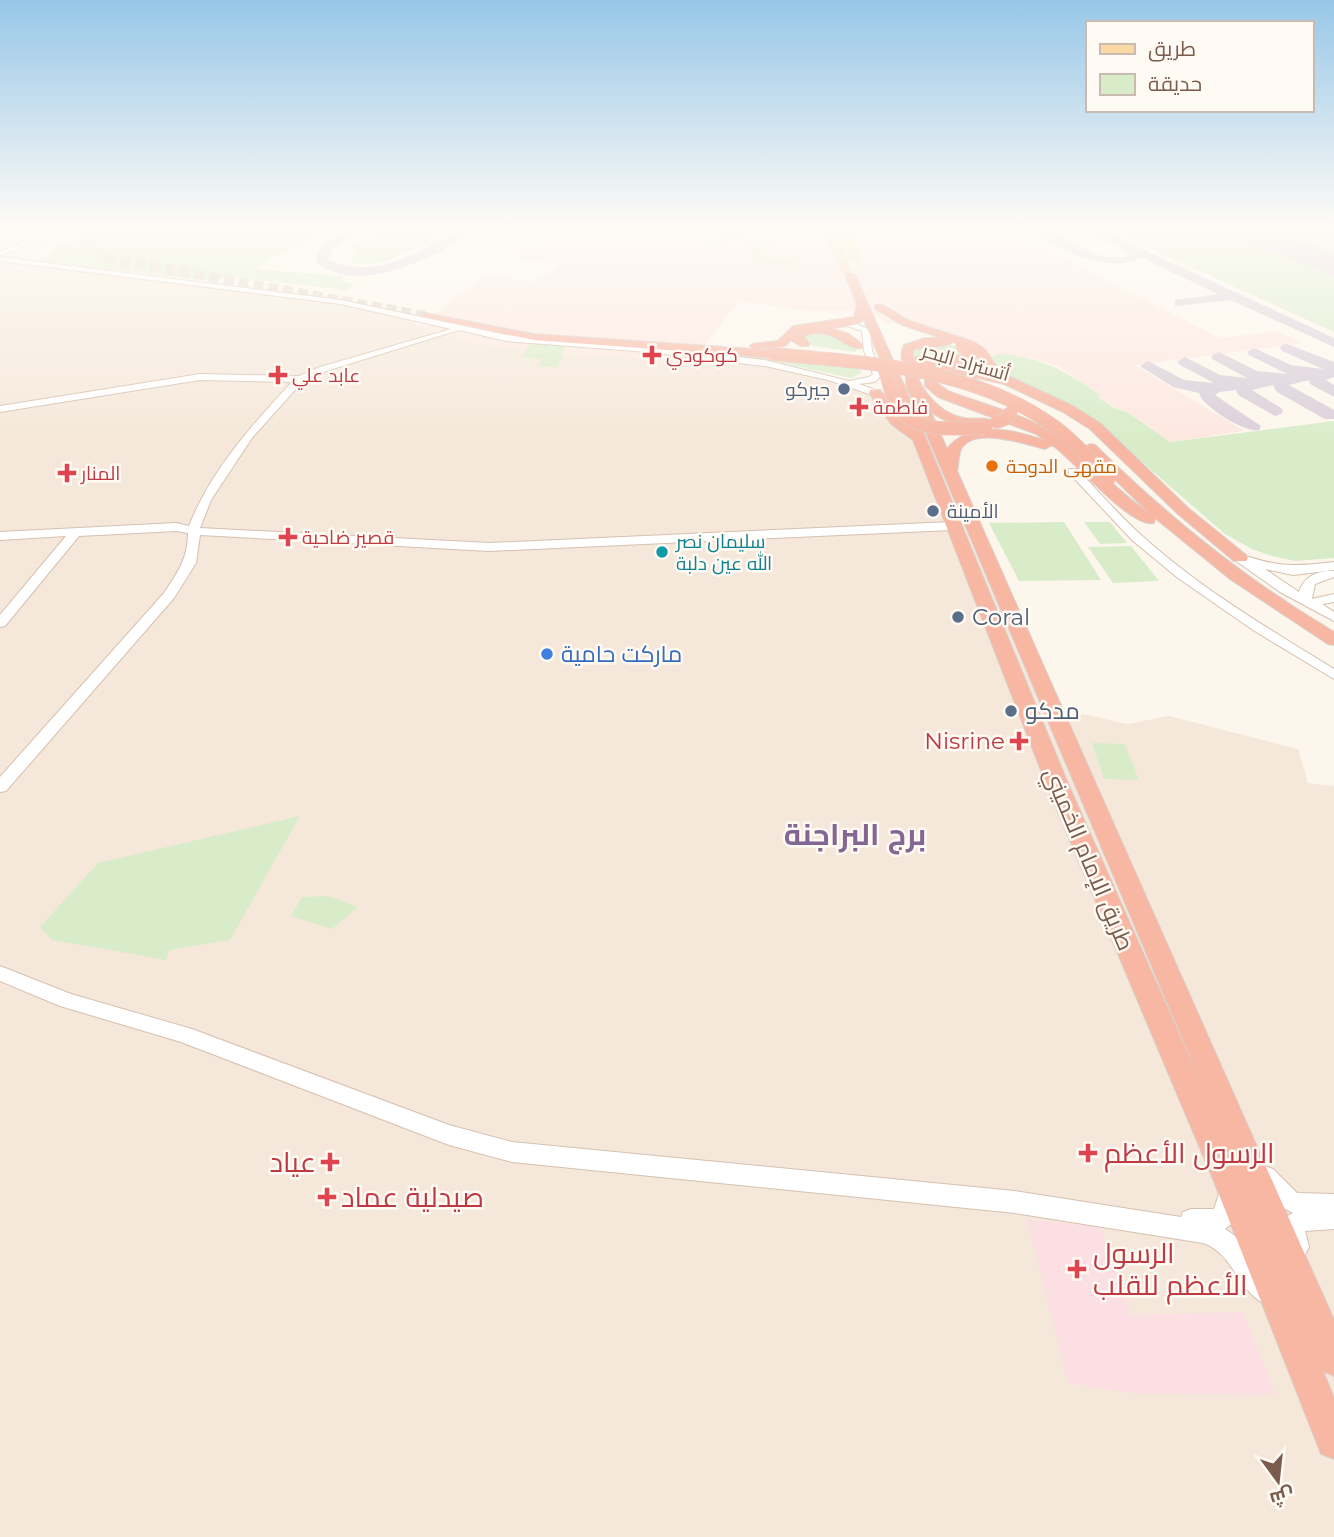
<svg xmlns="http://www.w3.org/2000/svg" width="1334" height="1537" font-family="Montserrat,Cairo,sans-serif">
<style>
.residential{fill:#f5e8da}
.commercial{fill:#fde8e0}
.medical{fill:#fbdfe3}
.green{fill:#d8ecc9}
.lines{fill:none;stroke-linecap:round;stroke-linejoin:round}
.taxiway{fill:#dbcfda;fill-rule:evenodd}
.runway{fill:#dbcfda;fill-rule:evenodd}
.highway-tunnel{stroke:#dcd0c4;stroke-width:10;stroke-dasharray:10 5;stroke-linecap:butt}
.secondary-casing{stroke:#d6c0b0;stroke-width:2}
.primary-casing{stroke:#dad1cd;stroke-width:2}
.highway-casing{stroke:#dad1cd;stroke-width:2}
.secondary{fill:#fff;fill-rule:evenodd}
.primary{fill:#fbd9a5;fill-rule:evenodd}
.highway{fill:#f7b7a3;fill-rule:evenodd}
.highway-bridge-casing{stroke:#dad1cd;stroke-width:14;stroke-linecap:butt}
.highway-bridge{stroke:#f7b7a3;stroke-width:13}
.health-dot{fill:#e0444e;stroke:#fffaf3;stroke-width:2.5}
.service-dot{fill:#5c6f8a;stroke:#fffaf3;stroke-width:2.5}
.food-dot{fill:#e8710a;stroke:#fffaf3;stroke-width:2.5}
.culture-dot{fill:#0f9aa8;stroke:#fffaf3;stroke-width:2.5}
.shop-dot{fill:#3f7fe0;stroke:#fffaf3;stroke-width:2.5}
.labels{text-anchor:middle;stroke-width:5;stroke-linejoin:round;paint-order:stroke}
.far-health-label{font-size:19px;fill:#be3a42;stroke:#fffaf3;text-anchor:start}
.far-street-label{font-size:19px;fill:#7a5c4d;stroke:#fffaf3}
.far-service-label{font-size:19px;fill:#4e5e75;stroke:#fffaf3;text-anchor:end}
.far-food-label{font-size:19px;fill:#c56008;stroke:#fffaf3;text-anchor:start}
.far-culture-label{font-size:19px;fill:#0d838f;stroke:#fffaf3;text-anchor:start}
.service-label{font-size:23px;fill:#4e5e75;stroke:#fffaf3;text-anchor:start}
.shop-label{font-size:23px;fill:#366cbe;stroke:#fffaf3;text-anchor:start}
.health-label{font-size:23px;fill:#be3a42;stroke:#fffaf3;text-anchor:end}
.street-label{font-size:23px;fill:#7a5c4d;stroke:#fffaf3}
.near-health-label{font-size:28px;fill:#be3a42;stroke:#fffaf3;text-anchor:start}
.district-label{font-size:30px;font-weight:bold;fill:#846695;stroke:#fffaf3}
</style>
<rect width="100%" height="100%" fill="#fdf6ec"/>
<path class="residential" d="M0 227H118L74 237 21 260 380 308 434 332 492 346 690 364 745 360 841 379 874 392 925 400 1052 712 1089 715 1127 724 1169 716 1298 749 1308 783 1334 786V1537H0Z"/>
<path class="commercial" d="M560 227H1001L1220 338 1278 331 1303 343 1135 365 1244 431 1170 442 1127 412 1115 408 1099 398V394L1060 367 1026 357 991 356 984 351 903 323 889 324 870 311H808L739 301 690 364 492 346 416 327 486 276 535 282 553 270 560 263 511 258Z"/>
<path class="medical" d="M1027 1220 1100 1226 1131 1315 1243 1312 1276 1395 1136 1394 1068 1383Z"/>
<path class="green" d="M96 227H196L187 232 221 236 238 227H335L252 269 343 276 342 282 355 285 346 290 227 276 214 281 37 261 52 251 57 245Z
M386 227H450C423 242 381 275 349 261L356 253 349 246Z
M725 227 774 229 773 231 738 230 736 231 754 233 735 236 772 239 774 242 757 241 758 251 763 252 765 261 804 263 792 265 755 262 752 260 758 255 753 253 749 240 740 239 709 243 710 239 724 236 717 233Z
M1103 227H1215L1334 276V332Z
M1260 227H1322L1334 232V256Z
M820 332 853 343 857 350 855 352 813 346 801 336Z
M530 343 551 345 543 358 553 345 566 346 561 355 564 356 557 367 538 366 542 359 522 357Z
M946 343 961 348 965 359 913 360V348Z
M694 349 856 366 862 373 851 378 767 360 684 351Z
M998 354C1041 357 1061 368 1099 394V398L1114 408 1127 412 1170 442 1334 421V558L1295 561 1272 556 1252 549 1225 534 1105 430 1002 376 989 358Z
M1064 522 1101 580 1019 581 989 523Z
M1084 522H1110L1127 543 1100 544Z
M1131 546 1159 581 1113 583 1088 547Z
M1092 743 1125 744 1139 780 1104 779Z
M300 816 230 940 169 950 166 960 52 940 40 927 98 863Z
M328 896 358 907 332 929 291 916 302 897Z"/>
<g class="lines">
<path class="taxiway" d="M351 227H364L334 247 327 259C365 278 403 261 437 242 451 234 461 227 477 227 451 250 393 277 358 276 342 276 330 271 317 264 312 244 337 236 351 227Z
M1027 227C1061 227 1096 270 1131 254L1080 227H1095L1334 338V347L1231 300 1175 306V300L1218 294 1142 258C1108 274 1054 250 1027 227Z
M1287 344 1334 362V377L1326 380 1334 385V397L1310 384 1309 380 1289 385 1334 410V419H1325L1277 392 1273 385 1252 390 1281 408 1283 411 1281 414 1275 416 1238 395 1236 390 1219 392 1215 395 1261 426 1259 430C1244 433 1202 406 1199 393L1173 387 1140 366 1148 361 1184 380 1214 383 1180 365 1177 362 1185 357 1220 375 1247 378 1214 360 1211 357 1214 354 1219 352 1257 371 1287 374 1249 355 1247 352 1254 348 1291 365 1323 369 1282 351 1280 348 1282 345Z"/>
<path class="runway" d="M236 227C227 240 211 244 196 240L192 234 197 227Z
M1222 227H1265L1334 255V276L1226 233Z"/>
<path class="highway-tunnel" d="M103 228 88 241 99 255 108 258 425 316"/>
<g class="secondary-casing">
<path id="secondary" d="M66 227H77L0 255V251Z
M0 257 341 300 506 335 647 346 765 360 849 381 869 377 873 374 864 351 862 331 847 326V322L850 321 870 330 872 351 883 374 875 382 859 384 878 391 880 393 875 396 828 380 765 366 647 352 506 341 459 330 326 371 303 381 252 438 211 500 200 528 489 543 952 522 958 526 952 530 489 551 200 535 196 563 174 598 6 791 0 792V777L164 593C178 572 188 558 188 533L176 531 79 536 5 626 0 627V615L66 536 0 540V532L176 523 189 526C211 470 252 425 292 382L200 380 0 412V406L200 374 299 376 320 367 451 329 341 304 0 261Z
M1069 469H1077C1098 491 1118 514 1140 534 1198 587 1267 628 1334 669V679L1253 630 1178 578 1132 540 1069 473Z
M1240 554C1278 567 1293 567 1334 562V570L1293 575 1265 569 1299 592C1304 576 1318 570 1334 571V577L1315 584 1312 599 1334 594V602L1322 604 1334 612V621L1280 592 1236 561V555Z
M0 966 71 994 192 1029 449 1125 512 1142 1015 1191 1181 1217 1183 1212 1191 1209H1214L1221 1188 1229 1184 1237 1188C1244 1204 1239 1219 1225 1229 1244 1240 1249 1257 1262 1273 1269 1281 1277 1284 1281 1294L1278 1303 1269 1306C1237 1293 1235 1254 1203 1243L1015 1213 512 1162 449 1145 181 1042 60 1006 0 981Z
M1265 1166 1273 1169 1297 1193 1334 1194V1229L1305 1231 1309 1247 1305 1255 1297 1258 1289 1255 1281 1231 1289 1215 1293 1213 1272 1202 1254 1176 1257 1169Z"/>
</g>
<g class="primary-casing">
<path id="primary" d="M823 227H831L853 277 845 275Z
M841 227H849L859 259 851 257Z"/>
</g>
<g class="highway-casing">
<path id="highway" d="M99 227H109L103 231Z
M846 273 855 275 904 385 1069 786 1205 1092 906 385C908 371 897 360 904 345L925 338H942L902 325 875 309V305H883L910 321 974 342 985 349 1000 372 1073 406 1100 423 1188 508 1246 555 1248 558 1246 561H1234L1178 514 1090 429 1063 412 1004 384 978 378 939 380 936 382 948 391C976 402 1026 415 1049 431 1086 454 1114 489 1150 514L1083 448 1090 444 1095 445C1168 517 1246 580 1334 632V645L1328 644 1230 579 1155 518 1154 523C1131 529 1073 459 1052 445L1045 449C1026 444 974 426 961 449 958 456 959 464 957 471L1334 1320V1376L1323 1371 1334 1398V1459L1321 1454 1316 1441 1213 1179 1047 786 913 440 891 424 869 393 870 390H880L906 422 864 320 854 325 832 328 849 334 864 346 862 348C844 351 834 324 803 336L810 344 808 346H800L791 340 785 346 758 349 777 351 779 354 773 358 534 340 419 316 425 313 534 334 754 349 750 346 752 344 778 341 793 326 854 317 857 304 845 275ZM953 342C971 348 978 356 987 373 971 368 936 367 925 380V386L938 397 1036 434 1046 441C1016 430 970 419 947 449L931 412C946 423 979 436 996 423 988 416 975 420 964 418 935 413 910 378 913 350 926 346 943 349 953 342Z"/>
</g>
<use href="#secondary" class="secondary"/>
<use href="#primary" class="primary"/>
<use href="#highway" class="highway"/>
<g class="highway-bridge-casing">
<path id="highway-bridge" d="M773 354C867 363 970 367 1051 424 1073 439 1090 460 1109 479
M919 362 945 364 969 360 971 352 962 346
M884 368C889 381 891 399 900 410 919 434 959 428 986 428
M997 422 1007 418 1011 412"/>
</g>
<use href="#highway-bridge" class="highway-bridge"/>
</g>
<linearGradient id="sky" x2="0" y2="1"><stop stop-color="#97c7e8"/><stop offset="0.51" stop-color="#fefbf6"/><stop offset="1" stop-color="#fefbf6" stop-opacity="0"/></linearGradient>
<rect width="1334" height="443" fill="url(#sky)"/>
<g class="health-dot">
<path d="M648.5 344.5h7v7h7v7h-7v7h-7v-7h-7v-7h7z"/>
<path d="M274.5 364.5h7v7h7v7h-7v7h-7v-7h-7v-7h7z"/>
<path d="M855.5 396.5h7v7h7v7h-7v7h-7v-7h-7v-7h7z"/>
<path d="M63.5 462.5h7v7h7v7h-7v7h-7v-7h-7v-7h7z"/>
<path d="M284.5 526.5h7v7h7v7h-7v7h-7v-7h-7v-7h7z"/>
<path d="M1015.5 730.5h7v7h7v7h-7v7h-7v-7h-7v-7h7z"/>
<path d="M1084.5 1142.5h7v7h7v7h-7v7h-7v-7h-7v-7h7z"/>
<path d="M326.5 1151.5h7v7h7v7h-7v7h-7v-7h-7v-7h7z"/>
<path d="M323.5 1186.5h7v7h7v7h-7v7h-7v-7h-7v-7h7z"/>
<path d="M1073.5 1258.5h7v7h7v7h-7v7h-7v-7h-7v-7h7z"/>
</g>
<g class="service-dot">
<circle cx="844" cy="389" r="7"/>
<circle cx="933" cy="511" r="7"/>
<circle cx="958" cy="617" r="7"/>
<circle cx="1011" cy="711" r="7"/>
</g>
<circle class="food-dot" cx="992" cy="466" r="7"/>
<circle class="culture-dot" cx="662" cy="552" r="7"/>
<circle class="shop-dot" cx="547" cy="654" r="7"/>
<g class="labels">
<g class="far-health-label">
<text x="666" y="362">كوكودي</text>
<text x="292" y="382">عابد علي</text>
<text x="873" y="414">فاطمة</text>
<text x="81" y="480">المنار</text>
<text x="302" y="544">قصير ضاحية</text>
</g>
<g class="far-street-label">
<text transform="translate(966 362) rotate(16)" y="7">أتستراد البحر</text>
</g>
<g class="far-service-label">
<text x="830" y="396">جيركو</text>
<text x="947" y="518" text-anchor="start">الأمينة</text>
</g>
<g class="far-food-label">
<text x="1006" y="473">مقهى الدوحة</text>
</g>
<g class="far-culture-label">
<text x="676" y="548">سليمان نصر<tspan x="676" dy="22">الله عين دلبة</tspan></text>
</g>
<g class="service-label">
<text x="972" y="625">Coral</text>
<text x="1025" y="719">مدكو</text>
</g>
<g class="shop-label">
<text x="561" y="662">ماركت حامية</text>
</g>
<g class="health-label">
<text x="1005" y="749">Nisrine</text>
</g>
<g class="street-label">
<text transform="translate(1089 859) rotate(67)" y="8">طريق الإمام الخميني</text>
</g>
<g class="near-health-label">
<text x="1104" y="1163">الرسول الأعظم</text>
<text x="316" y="1172" text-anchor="end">عياد</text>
<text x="341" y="1207">صيدلية عماد</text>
<text x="1093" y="1263">الرسول<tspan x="1093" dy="32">الأعظم للقلب</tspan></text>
</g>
<g class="district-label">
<text x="855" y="845">برج البراجنة</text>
</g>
</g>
<rect x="1086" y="21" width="228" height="91" fill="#fffaf3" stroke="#cabbb1" stroke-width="2"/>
<rect x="1100" y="44" width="35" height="10" fill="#fbd9a5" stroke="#cabbb1" stroke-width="2"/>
<text x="1148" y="56" font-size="21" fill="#7a5c4d">طريق</text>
<rect x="1100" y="74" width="35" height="21" fill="#d8ecc9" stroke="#cabbb1" stroke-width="2"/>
<text x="1148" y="91" font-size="21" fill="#7a5c4d">حديقة</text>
<g transform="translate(1278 1481) rotate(165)" stroke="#fffaf3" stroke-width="5" paint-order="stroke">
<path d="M0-5L12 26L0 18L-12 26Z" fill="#7a5c4d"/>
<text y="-10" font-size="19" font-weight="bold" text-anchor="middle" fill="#7a5c4d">ش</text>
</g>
</svg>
